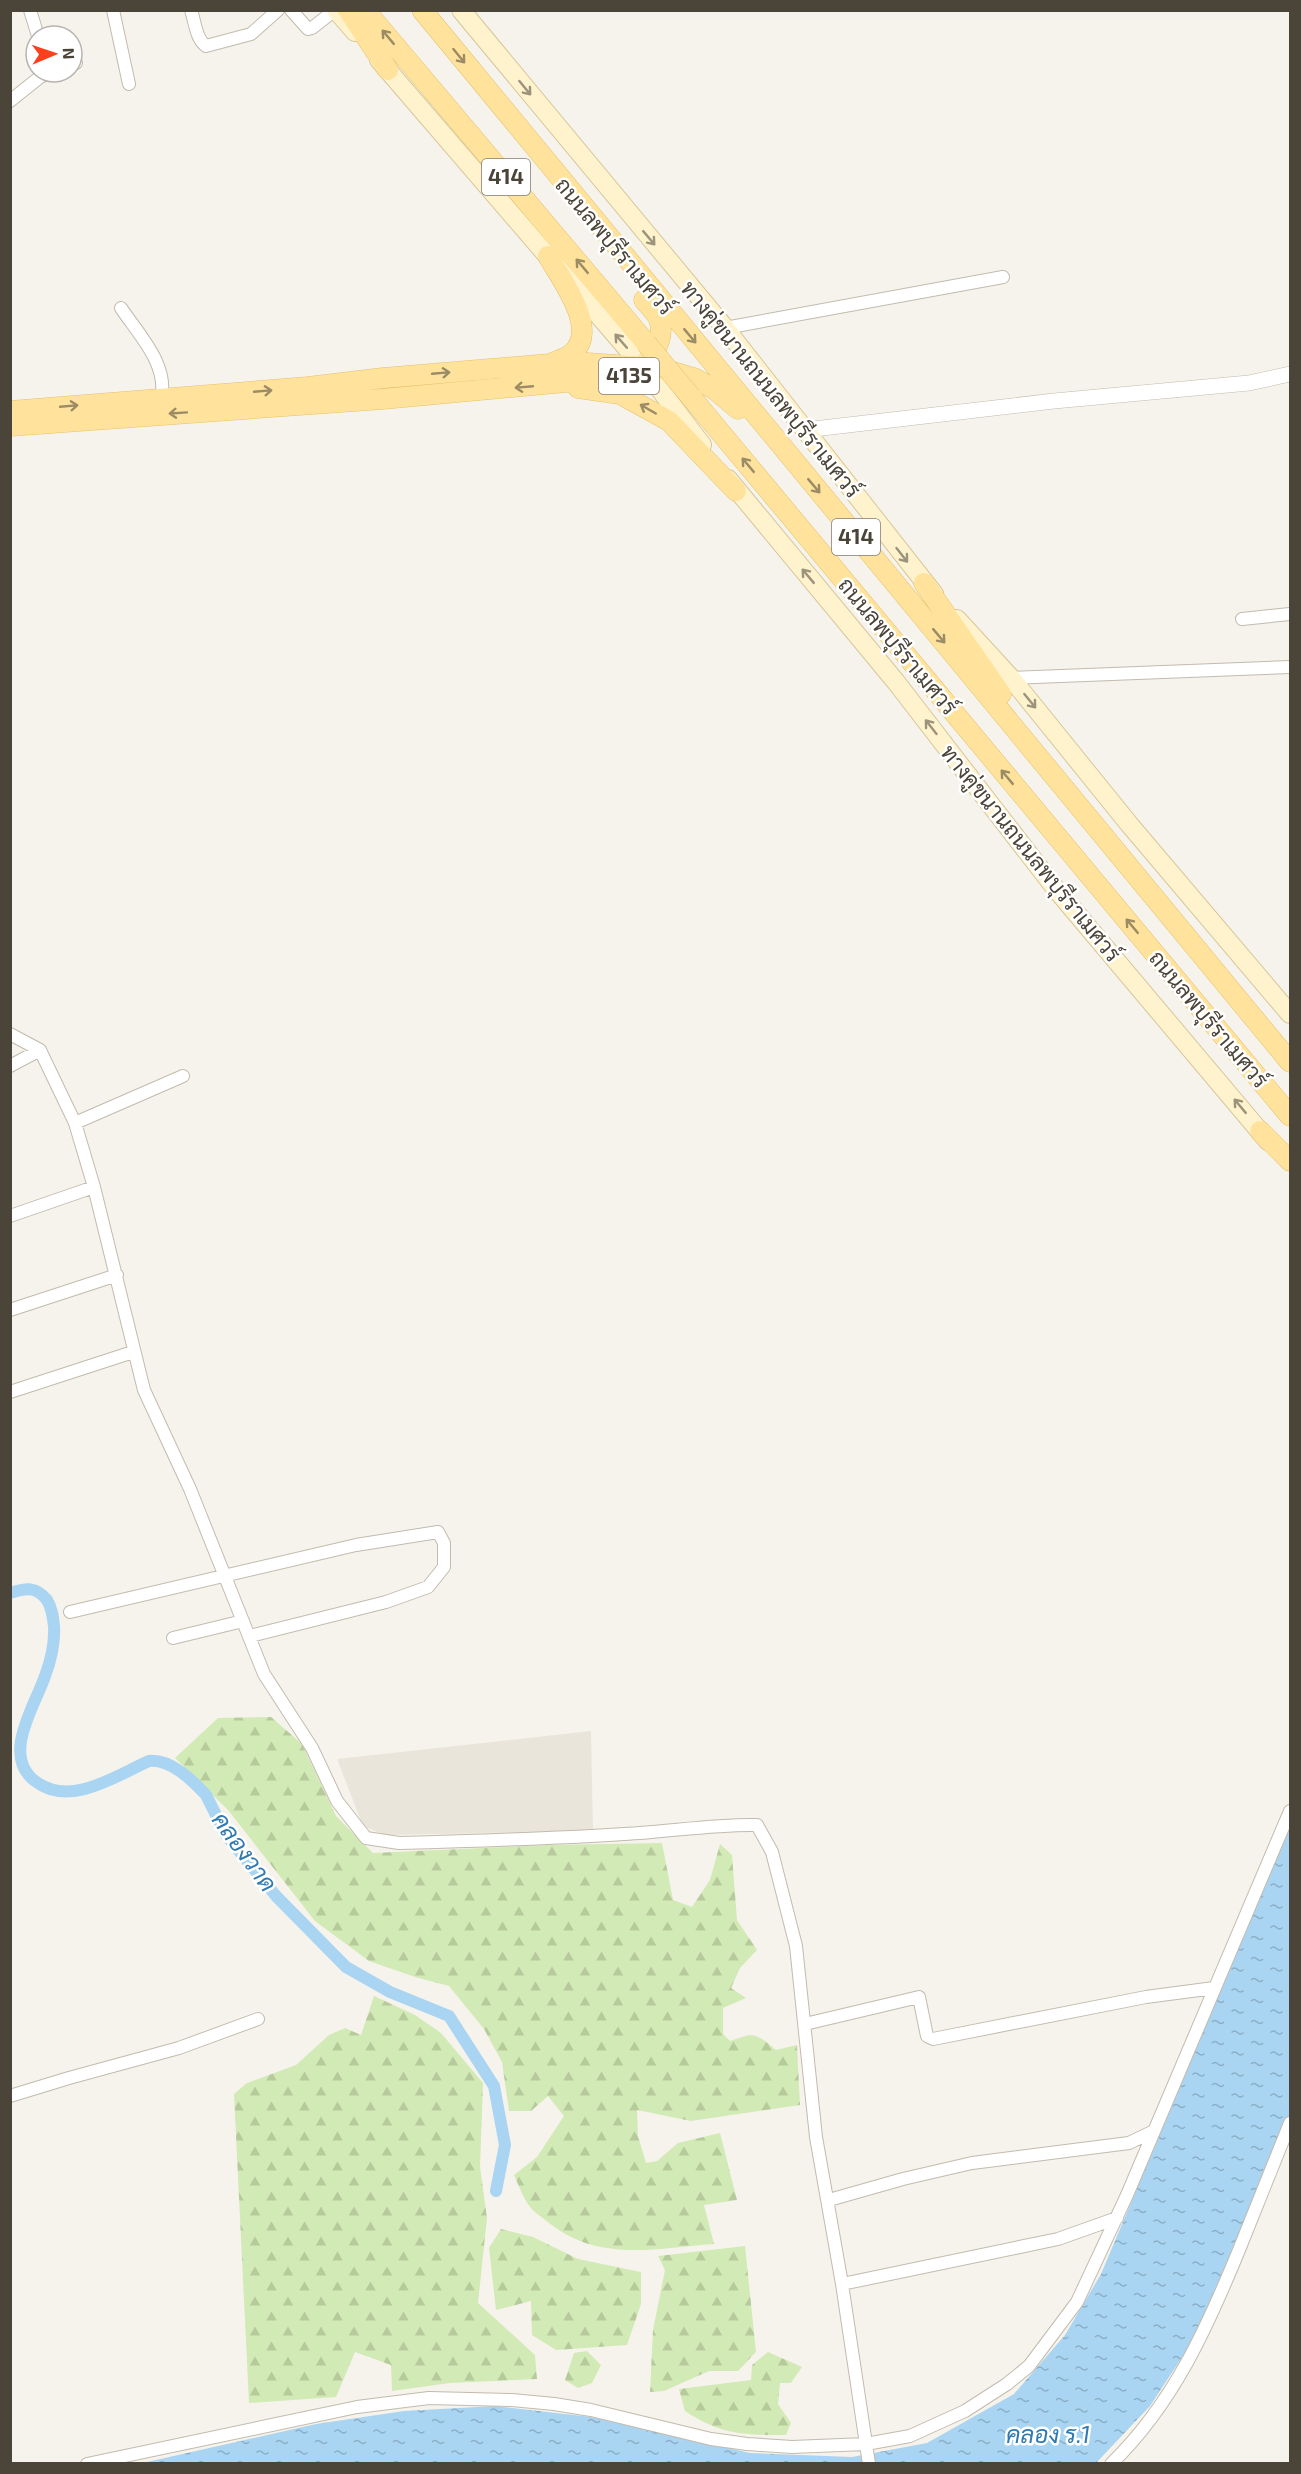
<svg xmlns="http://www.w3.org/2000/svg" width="1301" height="2474" font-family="'Exo 2',Sarabun,sans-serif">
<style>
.residential{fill:#eae5da}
.forest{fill:url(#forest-firs)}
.water{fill:url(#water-ripples)}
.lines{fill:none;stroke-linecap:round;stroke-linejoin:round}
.canal{stroke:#a9d4f2;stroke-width:12}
.minor-casing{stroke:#c2bbae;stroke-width:14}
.tertiary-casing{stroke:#c2bbae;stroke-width:16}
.secondary-casing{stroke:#d6c79b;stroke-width:20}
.primary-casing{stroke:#e6c16a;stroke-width:21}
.minor{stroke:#fff;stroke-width:12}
.tertiary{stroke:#fff;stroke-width:15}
.secondary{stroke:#fff3cd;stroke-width:18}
.primary{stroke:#ffe39c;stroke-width:20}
.primary-bridge-casing{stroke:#e6c16a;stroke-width:21;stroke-linecap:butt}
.primary-bridge{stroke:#ffe39c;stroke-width:20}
.oneway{stroke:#9c8c66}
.oneway2{stroke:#9c937c}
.labels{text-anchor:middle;stroke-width:5;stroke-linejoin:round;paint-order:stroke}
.shield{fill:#fff;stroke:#817c74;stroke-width:1.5}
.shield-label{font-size:21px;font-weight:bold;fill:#4b4439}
.street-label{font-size:22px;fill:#4b4439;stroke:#fff}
.water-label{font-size:24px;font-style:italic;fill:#2e7ab2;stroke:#fff}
</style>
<defs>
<pattern id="forest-firs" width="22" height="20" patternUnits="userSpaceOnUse" patternTransform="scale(1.5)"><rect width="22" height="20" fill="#d2eab5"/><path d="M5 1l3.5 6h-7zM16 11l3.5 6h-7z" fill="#b6ca9c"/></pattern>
<pattern id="water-ripples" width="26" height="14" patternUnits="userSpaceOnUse" patternTransform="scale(1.5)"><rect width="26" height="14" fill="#a9d4f2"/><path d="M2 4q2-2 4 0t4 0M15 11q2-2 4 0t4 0" fill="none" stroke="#8caec5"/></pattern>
</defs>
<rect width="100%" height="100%" fill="#f6f3ec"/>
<path class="residential" d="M591 1731 593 1831 385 1835 363 1826 337 1759Z"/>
<path class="forest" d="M271 1717 302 1744 336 1816 373 1853 548 1845 662 1843 673 1900 692 1907 710 1880 720 1844 732 1855 737 1920 757 1950 740 1968 731 1988 746 1998 723 2008V2034L730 2041C755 2032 756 2033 776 2050L797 2045 800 2105 691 2121 637 2110 638 2136 646 2163 657 2161 678 2143 720 2133 737 2200 704 2205 714 2244C655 2248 600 2263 549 2223 544 2218 536 2214 531 2208 524 2200 519 2186 514 2175L537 2157 564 2116 548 2096 531 2111H509L502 2062 484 2029 449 1986 415 1977 369 1961 315 1921 228 1810 175 1758 218 1718Z
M374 1996 415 2015 441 2033 483 2083 480 2167 487 2218 478 2303 535 2355 537 2379 450 2383 392 2391 391 2365 355 2352 336 2397 249 2403 234 2094 247 2083 296 2065 329 2035 345 2028 361 2035Z
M501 2229 533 2237 578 2259 641 2272V2304L627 2345 556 2350 532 2335 531 2301 496 2310 489 2248Z
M745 2246 756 2352 738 2371H709L664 2391 650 2392 653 2330 665 2270 658 2256Z
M587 2351 601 2365 592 2383 578 2388 565 2380 574 2353Z
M768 2352 802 2367 791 2383H780L778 2404 791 2423 786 2435C744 2435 721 2435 685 2411L679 2389 751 2380 752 2365Z"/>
<path class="water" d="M1290 1826V2114L1194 2339 1150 2406 1096 2463 138 2464 316 2424 404 2411 495 2406 591 2417 750 2453 852 2457 927 2443 1014 2394 1065 2335 1101 2274Z"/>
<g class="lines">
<path class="canal" d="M10 1593C26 1588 36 1586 47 1600 52 1608 53 1617 54 1626 55 1643 51 1660 45 1676 35 1706 1 1755 35 1781 70 1808 115 1776 149 1761 171 1759 192 1780 206 1795L226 1835 276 1896 346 1967 390 1992 449 2016 494 2086 505 2145 496 2191"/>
<g class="minor-casing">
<path id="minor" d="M30 10 38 36
M113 10 129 84
M191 10C195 22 196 39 206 46L251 34 278 10
M291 10 308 29 312 28 335 10
M72 64 76 63
M10 101 40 77 53 72
M121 308C139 335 169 365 161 399
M725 328 1003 277
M1242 619 1290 614
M1011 678 1290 667
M10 1034 40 1050 75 1123 94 1187 144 1390 190 1489 264 1674 312 1748 337 1801 366 1838 399 1843C474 1841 549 1839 624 1834 669 1832 712 1824 757 1825L772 1852 796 1946 816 2137 842 2284 869 2464
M10 1066 40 1050
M75 1123 183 1076
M10 1216 94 1187
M10 1310 117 1275
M10 1392 133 1352
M70 1612 356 1545 438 1532 444 1543V1567L428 1587 386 1602 250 1636
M173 1638 243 1621
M805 2024 919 1997 927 2036 933 2039 1146 1997 1214 1988
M10 2096 69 2078 179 2048 258 2019
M829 2200 903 2179 972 2163 1129 2143 1154 2131
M842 2284 1058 2239 1117 2218
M87 2464 357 2407 429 2398 512 2400 554 2404 591 2410 711 2439 747 2444 792 2447 866 2444 910 2436 965 2411 1007 2384 1029 2366 1077 2302 1127 2195 1290 1811
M1111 2464C1173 2404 1207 2328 1239 2250 1256 2207 1273 2165 1290 2123"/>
</g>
<g class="tertiary-casing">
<path id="tertiary" d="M805 430 1054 401 1249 383 1290 374"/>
</g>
<g class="secondary-casing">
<path id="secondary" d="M336 10 355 32
M461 10 725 328 934 594
M379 60 643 367 702 445
M728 479 896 682 1055 888 1268 1141
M957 619 1011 678 1129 824 1290 1014"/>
</g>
<g class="primary-casing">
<path id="primary" d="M348 10 388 70
M365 10 646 343
M422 10 1290 1062
M548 256C561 279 601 331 571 354 567 358 559 360 554 362
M578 388 620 394 669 421 736 491
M691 397 1290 1116
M10 411 308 387 383 378 573 362 660 368 694 378 714 389 738 409
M10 426 383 399 630 376C647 364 667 343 659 319 656 313 649 306 644 300
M924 583 1001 694
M1260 1131 1290 1161"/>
</g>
<use href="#minor" class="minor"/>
<use href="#tertiary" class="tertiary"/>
<use href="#secondary" class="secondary"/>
<use href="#primary" class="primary"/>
<g class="primary-bridge-casing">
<path id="primary-bridge" d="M646 343 691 397"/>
</g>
<use href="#primary-bridge" class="primary-bridge"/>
</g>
<defs><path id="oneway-shaft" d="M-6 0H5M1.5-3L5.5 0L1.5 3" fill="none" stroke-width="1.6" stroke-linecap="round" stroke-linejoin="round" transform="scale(1.5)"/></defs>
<g class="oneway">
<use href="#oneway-shaft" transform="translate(388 37) rotate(-130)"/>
<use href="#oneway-shaft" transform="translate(459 56) rotate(51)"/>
<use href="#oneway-shaft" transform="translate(582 266) rotate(-130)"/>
<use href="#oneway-shaft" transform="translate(690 336) rotate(50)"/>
<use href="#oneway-shaft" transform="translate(441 373) rotate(-5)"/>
<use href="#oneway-shaft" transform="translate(524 387) rotate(175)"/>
<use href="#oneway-shaft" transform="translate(263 391) rotate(-5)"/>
<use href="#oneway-shaft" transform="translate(69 406) rotate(-5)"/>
<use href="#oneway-shaft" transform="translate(648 409) rotate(-150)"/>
<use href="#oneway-shaft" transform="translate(178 413) rotate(176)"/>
<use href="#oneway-shaft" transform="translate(748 465) rotate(-130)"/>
<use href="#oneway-shaft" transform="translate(814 486) rotate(50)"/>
<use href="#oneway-shaft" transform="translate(939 636) rotate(50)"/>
<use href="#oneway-shaft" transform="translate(1007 777) rotate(-130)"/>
<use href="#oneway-shaft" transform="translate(1132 926) rotate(-130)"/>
</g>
<g class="oneway2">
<use href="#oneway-shaft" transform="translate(525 88) rotate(51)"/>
<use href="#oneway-shaft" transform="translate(649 238) rotate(50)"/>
<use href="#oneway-shaft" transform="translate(621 341) rotate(-131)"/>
<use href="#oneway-shaft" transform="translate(902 555) rotate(52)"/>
<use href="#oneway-shaft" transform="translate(808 576) rotate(-130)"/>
<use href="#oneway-shaft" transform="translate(1030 701) rotate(51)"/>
<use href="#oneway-shaft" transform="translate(931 727) rotate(-128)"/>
<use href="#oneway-shaft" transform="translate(1240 1106) rotate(-130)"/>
</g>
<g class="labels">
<g class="shield">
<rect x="482" y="159" width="48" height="36" rx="4.5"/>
<rect x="599" y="358" width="60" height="36" rx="4.5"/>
<rect x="832" y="519" width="48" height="36" rx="4.5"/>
</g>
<g class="shield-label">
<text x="506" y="184">414</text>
<text x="629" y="383">4135</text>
<text x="856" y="544">414</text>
</g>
<g class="street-label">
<text transform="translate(615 246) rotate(50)" y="8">ถนนลพบุรีราเมศวร์</text>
<text transform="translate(771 389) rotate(51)" y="8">ทางคู่ขนานถนนลพบุรีราเมศวร์</text>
<text transform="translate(898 646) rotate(50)" y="8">ถนนลพบุรีราเมศวร์</text>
<text transform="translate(1031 853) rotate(51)" y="8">ทางคู่ขนานถนนลพบุรีราเมศวร์</text>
<text transform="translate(1209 1019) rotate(50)" y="8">ถนนลพบุรีราเมศวร์</text>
</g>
<g class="water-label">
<text transform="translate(244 1852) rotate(54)" y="8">คลองวาด</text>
<text x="1048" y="2443">คลอง ร.1</text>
</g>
</g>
<rect width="1301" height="2474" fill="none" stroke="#4b4439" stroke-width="24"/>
<g transform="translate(54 54) rotate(88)"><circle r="28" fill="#ffffff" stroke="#b7b4b0" stroke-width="1.5"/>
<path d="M0-4.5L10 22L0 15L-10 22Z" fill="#fc3f1d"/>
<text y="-9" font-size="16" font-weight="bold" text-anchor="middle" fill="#4b4439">N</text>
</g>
</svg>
